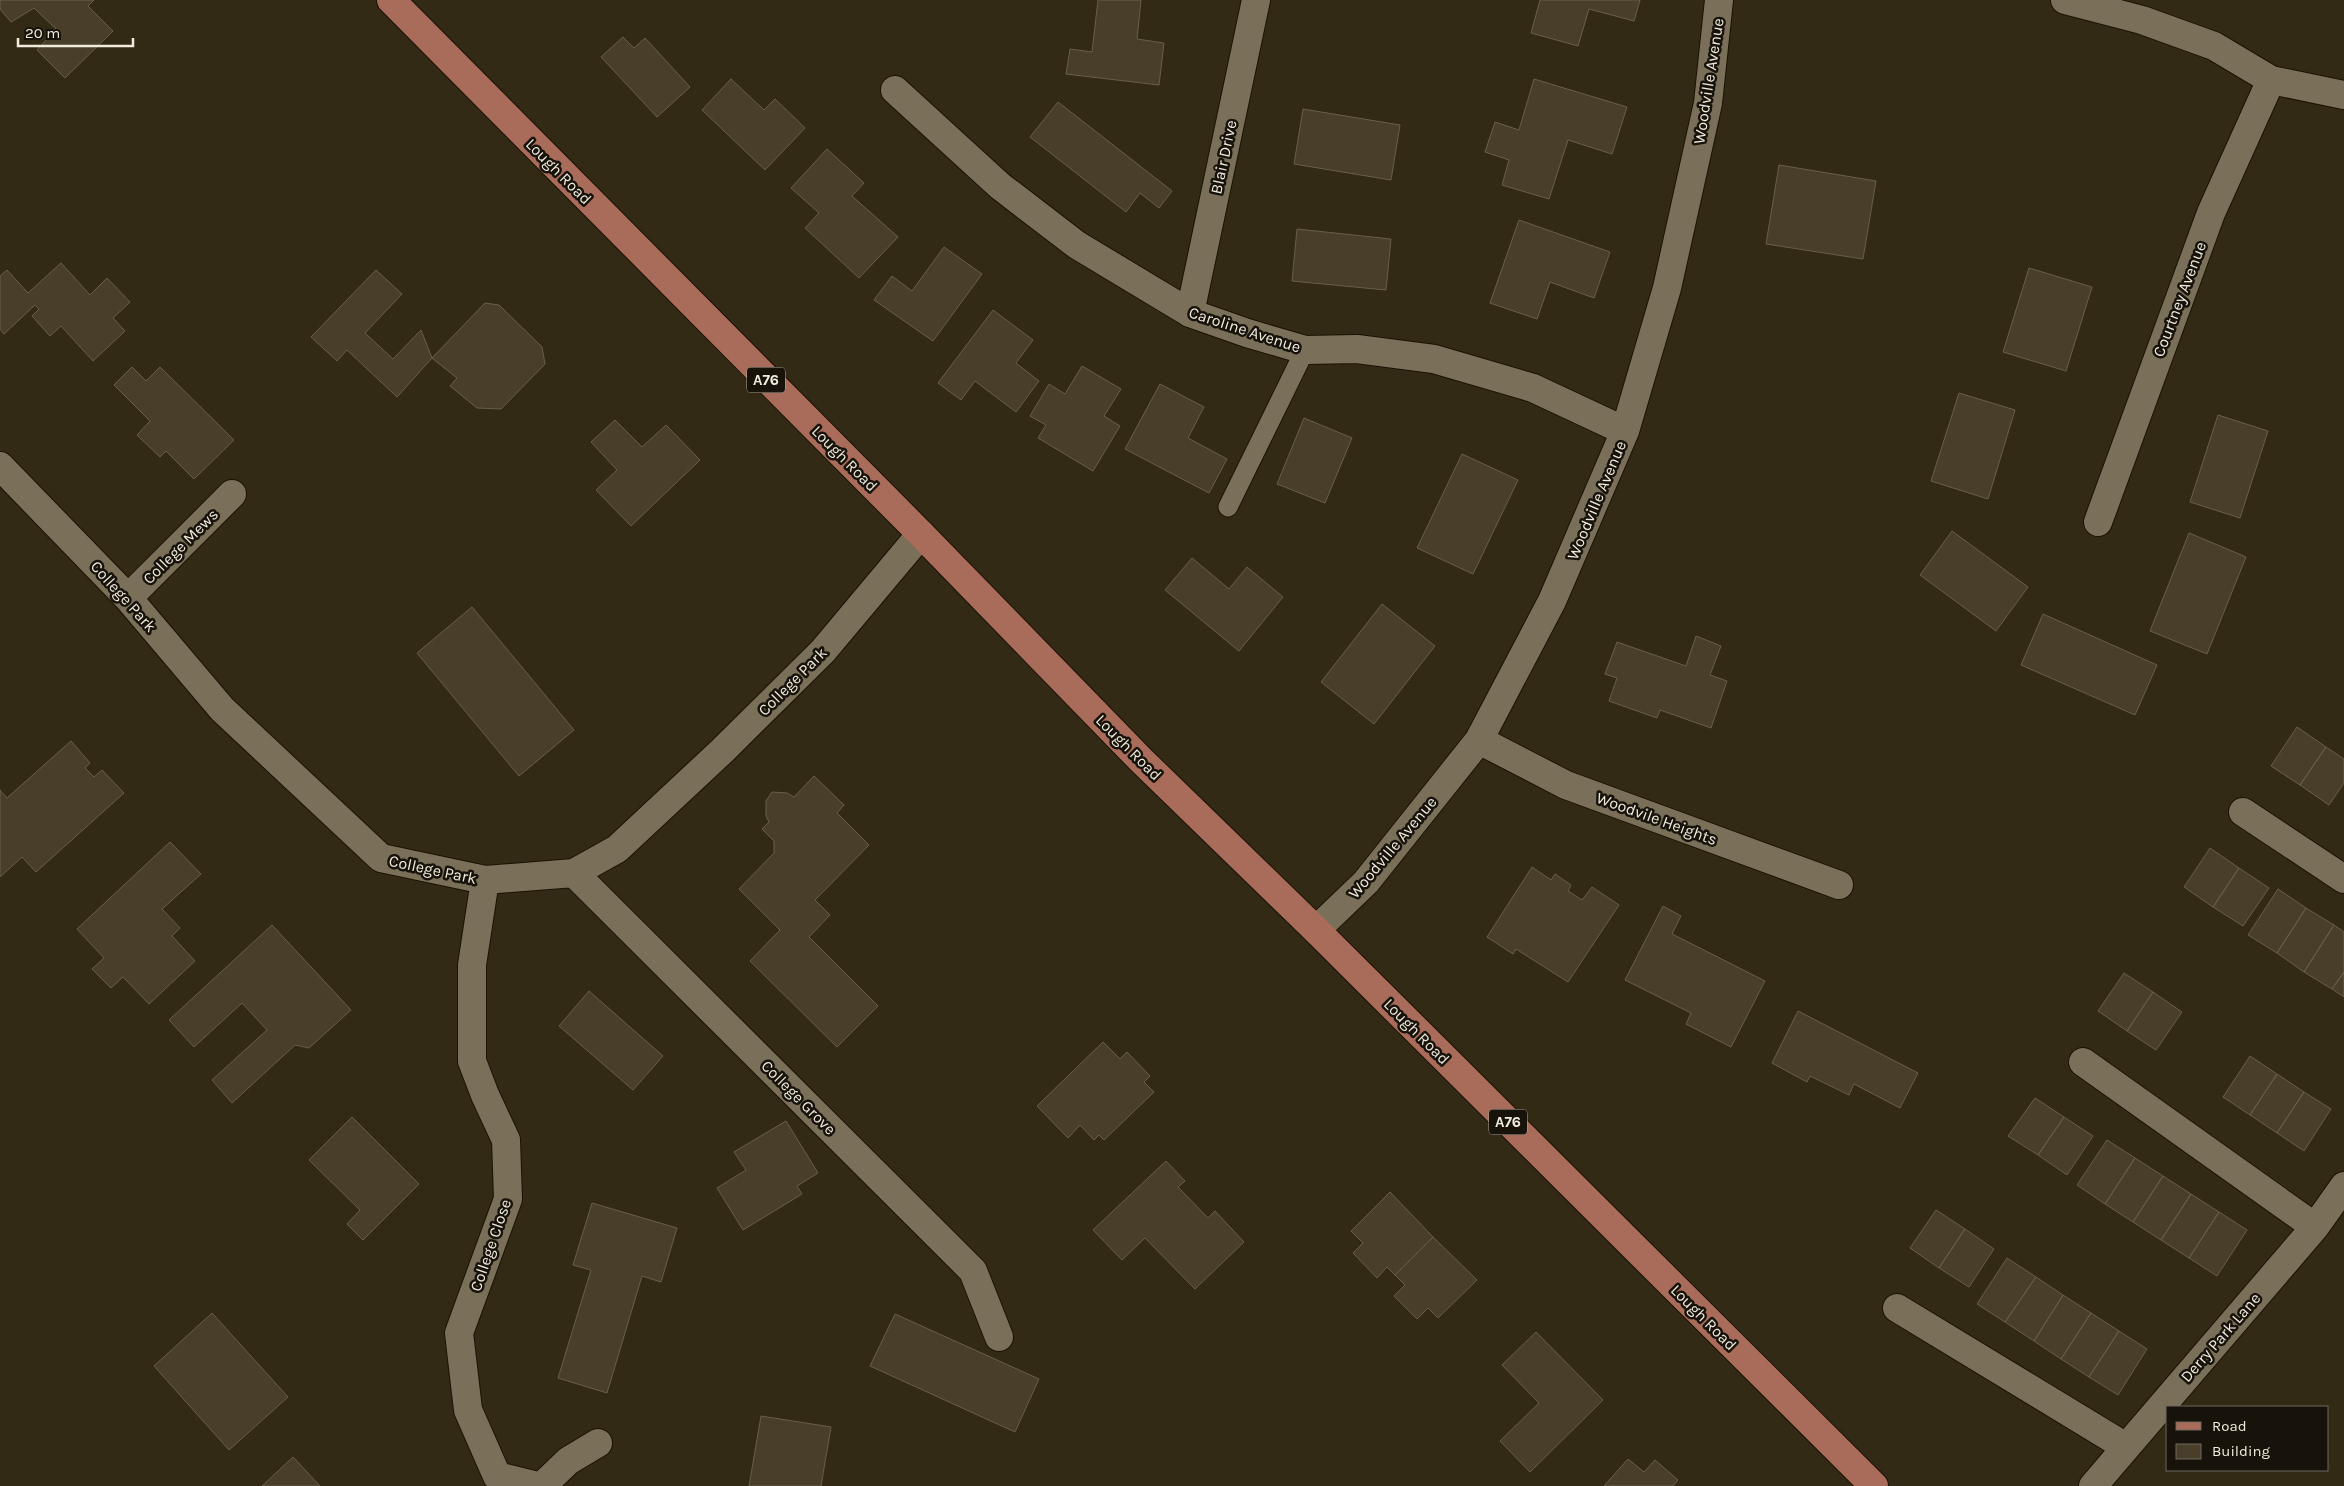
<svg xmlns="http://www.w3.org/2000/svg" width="2344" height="1486" font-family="Karla,sans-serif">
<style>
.building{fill:#483e2a;stroke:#695f49}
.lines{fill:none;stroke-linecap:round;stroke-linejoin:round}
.lane-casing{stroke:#1b1202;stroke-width:21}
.street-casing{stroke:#1b1202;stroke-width:30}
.primary-casing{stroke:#1b1202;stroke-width:30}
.lane{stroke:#7a705a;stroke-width:19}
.street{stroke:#7a705a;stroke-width:28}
.primary{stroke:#aa6c5a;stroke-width:28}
.labels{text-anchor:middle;stroke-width:5;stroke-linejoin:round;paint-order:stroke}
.shield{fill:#17130b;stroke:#b0aa9f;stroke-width:1}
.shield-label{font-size:15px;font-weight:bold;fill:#f1ebde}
.street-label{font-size:16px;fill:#f1ebde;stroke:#17130b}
</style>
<rect width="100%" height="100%" fill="#332a16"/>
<path class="building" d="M0 0H94L88 6 113 31 65 78 37 50 56 29 34 8 11 22 0 9Z
M1098 0H1141L1137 39 1164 43 1159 85 1066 74 1070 49 1092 52Z
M1540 0H1640L1634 21 1589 9 1578 46 1531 33Z
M623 37 634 48 645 38 690 87 657 117 601 57Z
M731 79 764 110 775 99 805 128 765 170 702 110Z
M1534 79 1627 107 1612 154 1568 140 1549 199 1502 185 1509 160 1485 152 1495 122 1519 130Z
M1058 102 1172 191 1159 208 1140 193 1126 212 1030 137Z
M1303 109 1400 125 1391 180 1294 164Z
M827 149 864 183 852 196 898 237 859 278 805 228 819 213 791 188Z
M1779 165 1876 181 1863 259 1766 244Z
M1519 220 1610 252 1594 298 1550 282 1537 319 1490 303Z
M1297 229 1391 239 1386 290 1292 281Z
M944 247 982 274 933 341 874 300 892 276 912 291Z
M61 263 90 295 107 278 130 302 113 318 125 331 93 361 61 326 50 336 32 316 39 309 35 305 4 334 0 329V276L7 270 28 293Z
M2029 268 2092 287 2066 371 2003 352Z
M376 270 402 294 365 333 393 359 421 330 432 358 397 397 347 350 337 361 311 337Z
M485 303 499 305 542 347 545 364 501 409 477 408 450 386 457 378 432 358Z
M993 310 1033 340 1016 363 1039 381 1016 412 975 381 961 400 938 383Z
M1082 366 1121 389 1104 416 1120 426 1093 471 1038 438 1046 425 1030 416 1049 384 1065 394Z
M132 367 146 381 160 367 234 440 194 479 166 451 160 457 137 435 150 421 114 385Z
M1160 384 1204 407 1188 438 1227 459 1209 493 1125 449Z
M1959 393 2015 410 1988 499 1931 481Z
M2218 415 2268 431 2240 518 2190 502Z
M1304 418 1352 438 1325 503 1277 484Z
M615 420 642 447 666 425 700 460 631 526 596 490 617 470 591 442Z
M1462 454 1518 480 1473 574 1417 548Z
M1952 531 2028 587 1996 631 1920 575Z
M2189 533 2246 557 2207 654 2150 631Z
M1192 558 1229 589 1247 567 1283 597 1239 651 1165 590Z
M1382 604 1435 646 1374 724 1321 682Z
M472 607 574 730 519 776 417 653Z
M2043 614 2157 665 2135 715 2021 665Z
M1696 636 1721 646 1710 675 1727 681 1711 728 1660 710 1657 718 1609 701 1617 678 1605 674 1617 642 1686 666Z
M2297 727 2326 747 2300 785 2271 766Z
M71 741 90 763 85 768 94 777 102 770 124 793 36 872 22 857 0 877V790L7 798Z
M2326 747 2344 759V783L2329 805 2300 785Z
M814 776 844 805 837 813 869 845 815 900 830 915 809 937 878 1006 837 1047 750 961 780 930 739 889 774 853V841L762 829 769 822 766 816V801L772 792 787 793 794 797Z
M170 842 201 874 162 909 180 928 172 936 195 961 149 1004 123 977 111 988 92 969 104 958 77 929Z
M2210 848 2239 868 2213 907 2184 887Z
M1532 867 1551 880 1555 874 1571 885 1568 891 1582 900 1592 887 1619 905 1568 982 1516 949 1513 954 1487 937Z
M2239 868 2269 888 2243 926 2213 907Z
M2278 889 2306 908 2277 953 2248 935Z
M1663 906 1681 916 1672 934 1765 981 1731 1047 1686 1024 1691 1013 1625 980Z
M2306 908 2334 925 2304 972 2277 953Z
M272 925 351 1010 309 1048 295 1045 232 1103 212 1080 267 1030 242 1003 194 1047 169 1020Z
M2334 925 2344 932V972L2332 989 2304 972Z
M2344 972V997L2332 989Z
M2124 973 2153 992 2127 1031 2098 1011Z
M589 991 663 1056 633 1090 559 1026Z
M2153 992 2182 1012 2156 1050 2127 1031Z
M1798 1011 1918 1073 1900 1108 1854 1084 1849 1095 1810 1076 1807 1082 1772 1063Z
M1103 1042 1120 1059 1127 1052 1150 1076 1144 1082 1154 1092 1104 1140 1099 1135 1094 1140 1080 1125 1068 1138 1037 1106Z
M2250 1056 2277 1074 2250 1115 2223 1097Z
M2277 1074 2304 1092 2277 1133 2250 1115Z
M2304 1092 2331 1109 2304 1151 2277 1133Z
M2035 1098 2064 1117 2038 1155 2008 1136Z
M352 1117 419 1184 363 1240 347 1224 360 1210 309 1160Z
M2064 1117 2093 1136 2067 1175 2038 1155Z
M786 1121 818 1173 797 1186 802 1194 743 1230 717 1188 746 1170 734 1152Z
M2107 1140 2135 1158 2105 1204 2077 1185Z
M2135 1158 2163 1176 2133 1222 2105 1204Z
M1166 1161 1185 1181 1178 1187 1208 1218 1215 1211 1244 1242 1195 1289 1145 1238 1122 1260 1093 1230Z
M2163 1176 2191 1194 2161 1240 2133 1222Z
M1390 1192 1433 1237 1395 1275 1387 1267 1377 1278 1353 1253 1363 1243 1351 1231Z
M2191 1194 2219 1212 2189 1258 2161 1240Z
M592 1203 677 1228 661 1282 642 1276 607 1393 558 1378 591 1270 573 1265Z
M1936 1210 1965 1229 1939 1268 1910 1248Z
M2219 1212 2247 1230 2217 1276 2189 1258Z
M1965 1229 1994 1249 1969 1287 1939 1268Z
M1433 1237 1477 1280 1438 1318 1428 1308 1417 1319 1394 1296 1405 1285 1395 1275Z
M2007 1258 2036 1277 2005 1322 1977 1304Z
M2036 1277 2063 1295 2034 1341 2005 1322Z
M2063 1295 2091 1313 2061 1359 2034 1341Z
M212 1313 288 1397 229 1450 154 1366Z
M2091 1313 2119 1331 2089 1377 2061 1359Z
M895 1314 1039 1379 1015 1432 870 1366Z
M2119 1331 2147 1349 2118 1395 2089 1377Z
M1536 1332 1603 1400 1530 1472 1500 1441 1539 1403 1502 1365Z
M761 1416 831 1427 821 1486H749Z
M293 1457 320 1486H262Z
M1628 1459 1644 1472 1655 1460 1678 1480 1673 1486H1604Z"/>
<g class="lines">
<g class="lane-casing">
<path id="lane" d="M1228 507 1305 350"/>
</g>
<g class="street-casing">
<path id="street" d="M2065 0 2142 20 2214 46 2271 80 2344 95
M895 90 1000 186 1077 245 1190 313 1247 333 1305 350 1357 349 1434 359 1533 388 1625 431
M1190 313 1256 0
M0 466 128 598 222 709 381 858 485 880 574 873 617 849 722 751 823 651 921 534
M2098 522 2211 213 2271 80
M128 598 232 494
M1479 740 1566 785 1839 885
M2243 812 2344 879
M574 873 973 1271 999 1337
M485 880 472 965V1061L485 1095 506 1140 508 1199 459 1333 468 1410 497 1476 538 1486
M1316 930 1366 882 1479 740 1552 601 1625 431 1667 288 1708 103 1719 0
M2083 1062 2315 1227
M1897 1308 2126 1447
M542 1486 568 1461 598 1443
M2093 1486 2315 1227 2344 1186"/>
</g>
<g class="primary-casing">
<path id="primary" d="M391 0 921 534 1141 760 1316 930 1874 1486"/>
</g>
<use href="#lane" class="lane"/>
<use href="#street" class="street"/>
<use href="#primary" class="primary"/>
</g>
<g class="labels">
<g class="shield">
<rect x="747" y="367.5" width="38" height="25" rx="4"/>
<rect x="1489" y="1109.5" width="38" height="25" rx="4"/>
</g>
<g class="shield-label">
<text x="766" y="385">A76</text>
<text x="1508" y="1127">A76</text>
</g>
<g class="street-label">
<text transform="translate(1708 81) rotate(-81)" y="6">Woodville Avenue</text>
<text transform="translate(1223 157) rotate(-78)" y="6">Blair Drive</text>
<text transform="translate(559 171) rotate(45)" y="6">Lough Road</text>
<text transform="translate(2179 299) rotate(-69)" y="6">Courtney Avenue</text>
<text transform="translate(1245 329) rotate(18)" y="6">Caroline Avenue</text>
<text transform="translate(845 458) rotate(45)" y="6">Lough Road</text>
<text transform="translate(1596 500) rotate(-67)" y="6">Woodville Avenue</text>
<text transform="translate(180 546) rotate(-45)" y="6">College Mews</text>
<text transform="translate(124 596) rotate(48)" y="6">College Park</text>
<text transform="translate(792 681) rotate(-45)" y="6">College Park</text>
<text transform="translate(1129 747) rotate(45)" y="6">Lough Road</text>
<text transform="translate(1657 818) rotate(20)" y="6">Woodvile Heights</text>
<text transform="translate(1392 847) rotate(-50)" y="6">Woodville Avenue</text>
<text transform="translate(433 869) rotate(12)" y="6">College Park</text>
<text transform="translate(1417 1031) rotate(45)" y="6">Lough Road</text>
<text transform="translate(799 1097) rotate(45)" y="6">College Grove</text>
<text transform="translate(490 1245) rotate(-71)" y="6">College Close</text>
<text transform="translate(1704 1317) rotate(45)" y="6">Lough Road</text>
<text transform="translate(2220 1337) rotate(-49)" y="6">Derry Park Lane</text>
</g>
</g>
<rect x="2166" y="1406" width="162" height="65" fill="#17130b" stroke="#6e695f"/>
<rect x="2176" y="1422" width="25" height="8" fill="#aa6c5a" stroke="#6e695f"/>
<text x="2212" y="1431" font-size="15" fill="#f1ebde">Road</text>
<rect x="2176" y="1444" width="25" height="15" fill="#483e2a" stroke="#6e695f"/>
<text x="2212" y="1456" font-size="15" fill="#f1ebde">Building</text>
<path d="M18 38v8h115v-8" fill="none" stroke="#f1ebde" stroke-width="2.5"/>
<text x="25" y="38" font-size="15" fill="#f1ebde" stroke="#17130b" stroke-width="4" paint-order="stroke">20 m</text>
</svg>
